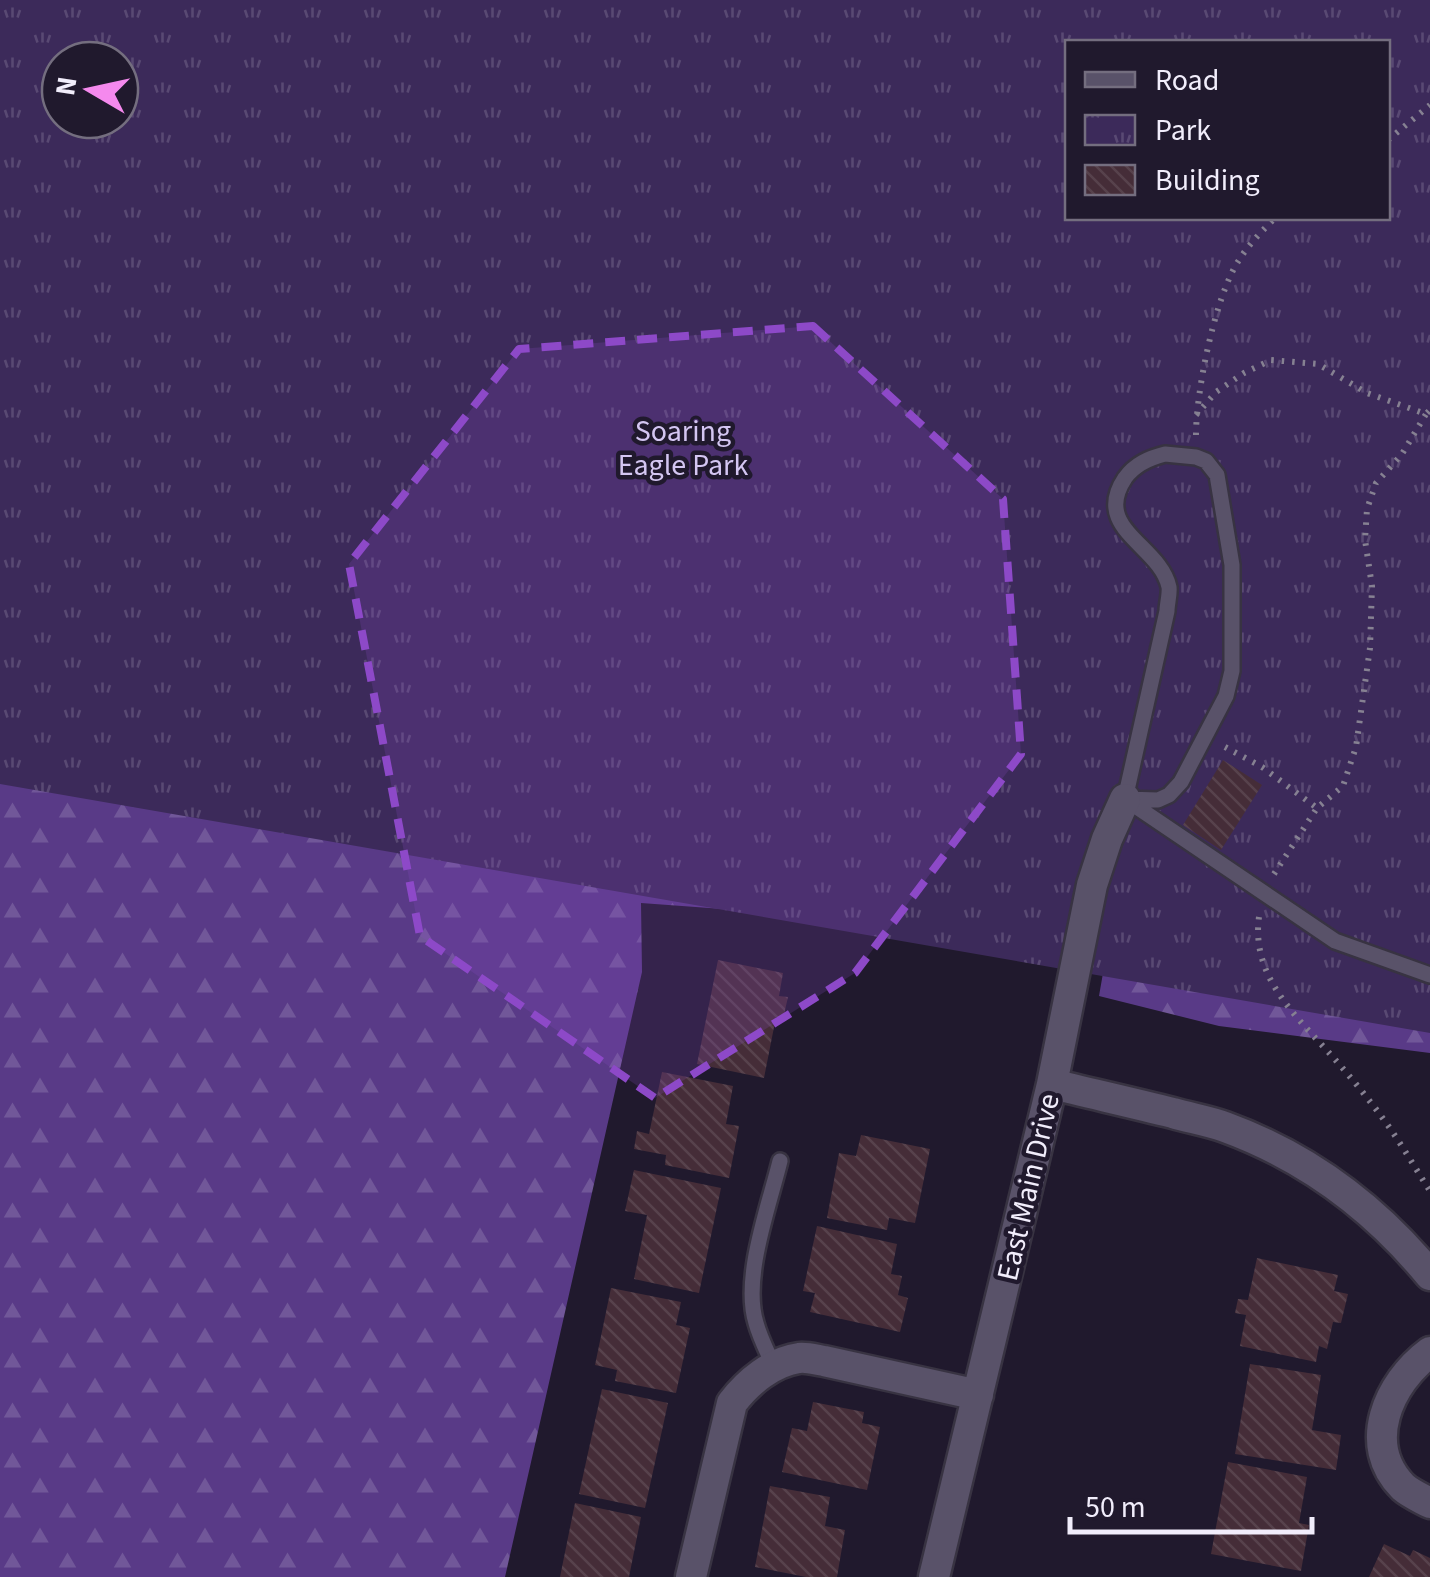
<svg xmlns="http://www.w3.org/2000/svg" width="1430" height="1577" font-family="'Source Sans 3',sans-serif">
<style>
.forest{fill:url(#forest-firs);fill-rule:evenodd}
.park{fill:url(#park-tufts);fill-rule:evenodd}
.building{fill:url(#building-back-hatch)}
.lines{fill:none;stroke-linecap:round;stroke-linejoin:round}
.service-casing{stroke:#383342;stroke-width:20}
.minor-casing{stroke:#383342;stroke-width:35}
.path{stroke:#868192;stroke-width:6;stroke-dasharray:2.5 8;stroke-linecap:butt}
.service{stroke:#595269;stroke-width:15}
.minor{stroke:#595269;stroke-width:30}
.marked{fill:#8d49c8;fill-opacity:0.2;stroke:#8d49c8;stroke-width:8;stroke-dasharray:20 12;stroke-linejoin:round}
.labels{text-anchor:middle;stroke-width:9;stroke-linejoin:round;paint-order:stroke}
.park-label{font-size:30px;fill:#d4c6f2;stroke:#20192d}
.street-label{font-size:30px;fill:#f1edfb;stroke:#20192d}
</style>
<defs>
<pattern id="forest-firs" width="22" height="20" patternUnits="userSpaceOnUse" patternTransform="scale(2.5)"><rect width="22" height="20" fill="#593a87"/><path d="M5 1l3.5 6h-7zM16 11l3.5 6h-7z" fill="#715799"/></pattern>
<pattern id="park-tufts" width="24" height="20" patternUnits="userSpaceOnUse" patternTransform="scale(2.5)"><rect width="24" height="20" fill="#3c2a5a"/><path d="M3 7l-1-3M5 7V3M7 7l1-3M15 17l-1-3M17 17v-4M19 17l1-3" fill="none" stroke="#594973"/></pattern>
<pattern id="building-back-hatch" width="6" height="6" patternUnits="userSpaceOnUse" patternTransform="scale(2.5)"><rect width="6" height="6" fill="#452d38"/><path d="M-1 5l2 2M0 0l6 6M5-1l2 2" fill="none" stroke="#57424c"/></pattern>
</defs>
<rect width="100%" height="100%" fill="#20192d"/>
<path class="forest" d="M0 0H1430V1053L1219 1026 1099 996 1120 876 1012 930 641 903 642 972 505 1577H0ZM1068 42H1388V218H1068ZM60 60H120V120H60Z"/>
<path class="park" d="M0 0H1430V1033L0 784ZM1068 42H1388V218H1068ZM60 60H120V120H60Z"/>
<path class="building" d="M1223 760 1262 785 1221 850 1183 825Z
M718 960 783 973 779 996 788 997 783 1019 776 1017 764 1078 697 1064Z
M662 1072 733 1086 726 1124 739 1126 729 1178 665 1165 666 1155 634 1149 637 1131 649 1134Z
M861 1135 930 1149 915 1223 889 1218 887 1230 827 1218 839 1153 856 1156Z
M634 1170 721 1188 699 1293 634 1279 647 1215 625 1211Z
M817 1226 897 1244 891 1274 902 1276 898 1295 908 1298 900 1332 810 1312 815 1293 803 1291Z
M1257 1258 1338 1275 1334 1291 1348 1294 1341 1323 1333 1322 1327 1349 1319 1346 1316 1362 1240 1346 1246 1315 1235 1313 1238 1299 1248 1300Z
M611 1288 681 1302 676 1325 690 1328 676 1393 615 1381 617 1370 595 1365Z
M1250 1364 1321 1375 1312 1430 1341 1435 1336 1470 1235 1454Z
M602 1389 668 1403 645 1508 579 1494Z
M813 1402 864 1412 862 1423 880 1427 867 1490 782 1472 792 1428 807 1431Z
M1228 1462 1307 1477 1299 1523 1309 1525 1301 1571 1211 1554Z
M770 1486 830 1497 825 1526 845 1530 837 1577H806L755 1567Z
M575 1503 641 1517 629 1577H560Z
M1384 1544 1410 1556 1413 1550 1430 1558V1577H1369Z"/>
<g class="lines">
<g class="service-casing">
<path id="service" d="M1165 454 1196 457 1206 461 1217 475 1232 565V671L1226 696 1181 782 1169 795 1158 800 1125 799 1167 611C1167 604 1170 594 1169 587 1160 545 1091 529 1125 478 1135 464 1149 458 1165 454Z
M1125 799 1335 941 1430 975
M774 1367C768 1353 760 1338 756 1323 742 1278 769 1206 780 1161"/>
</g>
<g class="minor-casing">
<path id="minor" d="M1052 1084C1093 1094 1133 1103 1173 1113 1190 1118 1209 1121 1225 1127 1307 1157 1375 1208 1430 1275
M1430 1352C1388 1383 1361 1445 1403 1487 1411 1494 1421 1498 1430 1503
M691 1577 732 1403C748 1382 772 1362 799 1358 807 1357 817 1360 824 1361L978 1395
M934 1577 1052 1084 1092 885 1107 839 1125 799"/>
</g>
<path class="path" d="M1388 140 1430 105
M1196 415 1216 392 1244 373 1271 360 1318 364 1367 393 1426 414 1430 410
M1196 435C1196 392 1215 296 1239 260 1249 244 1262 231 1275 218
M1225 747 1262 767 1317 808 1343 786 1356 747 1370 648 1372 586 1365 540 1367 509 1376 483 1402 454 1426 414
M1274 874 1317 808
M1259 917C1251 976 1295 1015 1331 1055 1349 1075 1368 1098 1384 1120 1401 1143 1415 1168 1430 1191"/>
<use href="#service" class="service"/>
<use href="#minor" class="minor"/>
</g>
<path class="marked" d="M813 326 1003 499 1021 754 855 973 655 1098 420 936 349 564 519 349Z"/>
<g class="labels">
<g class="park-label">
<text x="683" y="441">Soaring<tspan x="683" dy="34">Eagle Park</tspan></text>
</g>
<g class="street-label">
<text transform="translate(1028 1187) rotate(-77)" y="10">East Main Drive</text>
</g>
</g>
<rect x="1065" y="40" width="325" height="180" fill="#20192d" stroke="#746e7f" stroke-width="2.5"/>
<rect x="1085" y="72" width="50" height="15" fill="#595269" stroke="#746e7f" stroke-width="2.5"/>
<text x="1155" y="90" font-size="30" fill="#f1edfb">Road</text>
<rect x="1085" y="115" width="50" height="30" fill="url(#park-tufts)" stroke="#746e7f" stroke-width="2.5"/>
<text x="1155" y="140" font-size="30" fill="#f1edfb">Park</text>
<rect x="1085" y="165" width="50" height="30" fill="url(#building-back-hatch)" stroke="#746e7f" stroke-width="2.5"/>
<text x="1155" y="190" font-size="30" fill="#f1edfb">Building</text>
<g transform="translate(90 90) rotate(279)"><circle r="48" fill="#20192d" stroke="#746e7f" stroke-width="2.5"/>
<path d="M0-8L18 38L0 25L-18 38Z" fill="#f589ee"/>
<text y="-15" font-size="28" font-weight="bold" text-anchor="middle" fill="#f1edfb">N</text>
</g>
<path d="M1070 1517v15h242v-15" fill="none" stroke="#f1edfb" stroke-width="5"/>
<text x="1085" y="1517" font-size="30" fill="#f1edfb" stroke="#20192d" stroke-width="8" paint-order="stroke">50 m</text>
</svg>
